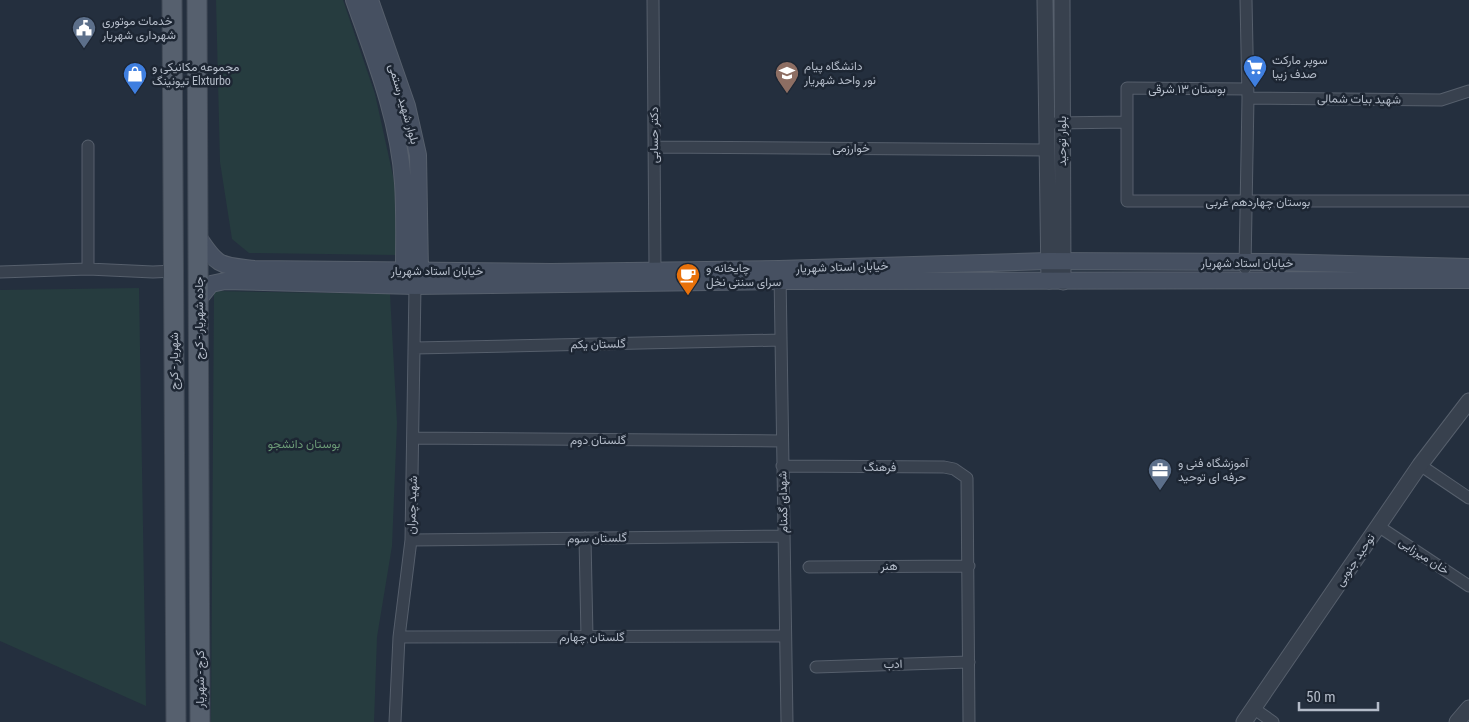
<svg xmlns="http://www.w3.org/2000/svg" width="1469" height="722" font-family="'Roboto Condensed',Vazirmatn,sans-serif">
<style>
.green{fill:#263c3f}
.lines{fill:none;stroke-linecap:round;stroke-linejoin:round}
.minor-casing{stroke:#565f6c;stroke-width:13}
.tertiary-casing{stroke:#565f6c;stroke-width:17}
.secondary-casing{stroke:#565f6c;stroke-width:18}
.primary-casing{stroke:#414a57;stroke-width:21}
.minor{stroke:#38414e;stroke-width:11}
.tertiary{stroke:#38414e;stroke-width:15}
.secondary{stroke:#465061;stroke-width:16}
.primary{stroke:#56606e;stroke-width:19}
.labels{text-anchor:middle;stroke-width:5;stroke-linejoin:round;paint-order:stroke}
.poi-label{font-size:12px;fill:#b4bcc9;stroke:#1d2633;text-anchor:start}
.street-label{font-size:12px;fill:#b4bcc9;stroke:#1d2633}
.park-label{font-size:12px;fill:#6b9a76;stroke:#1d2633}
</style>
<rect width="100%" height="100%" fill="#242f3e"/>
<path class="green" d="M216 0H343L375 94 395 185 397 255 249 253 232 239 220 162Z
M139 288 146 706 0 641V290Z
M214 291 390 294 397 423 392 546 377 637 374 722H211Z"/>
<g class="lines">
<g class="minor-casing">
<path id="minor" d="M653 0 655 270
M1248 98 1441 100 1469 91
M1127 122V88L1248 89
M1055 123 1127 122V201H1469
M654 147 1048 150
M1245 268 1248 98 1246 0
M88 269V146
M0 272 88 269 153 272 174 271
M780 274 787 722
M415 348 781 340
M414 438 782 441
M1420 465 1469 498
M782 466 944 467 954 469 967 478 969 722
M1378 526 1469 586
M585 538 587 637
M411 540 783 536
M809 567 969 566
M399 637 785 636
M816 667 969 662
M1253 708 1273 722
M395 722 399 637 411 540 415 286"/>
</g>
<g class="tertiary-casing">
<path id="tertiary" d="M1045 0 1049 281
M1062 0 1063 282
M1244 722 1420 465 1469 401
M1457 722 1469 708"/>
</g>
<g class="secondary-casing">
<path id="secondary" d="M354 0C375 59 399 120 403 183 405 212 404 242 404 271L409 278
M370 0 407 106 418 155 420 271 417 282
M199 238C218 267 220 265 254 269L551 272 779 269 1048 261 1267 262 1469 267
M199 299 211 284 225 281 415 286 780 281 1469 280"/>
</g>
<g class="primary-casing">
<path id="primary" d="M172 0 176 722
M197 0 200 722"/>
</g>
<use href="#minor" class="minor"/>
<use href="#tertiary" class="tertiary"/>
<use href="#secondary" class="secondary"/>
<use href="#primary" class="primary"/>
</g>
<defs>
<g id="civic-pin" transform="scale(1.25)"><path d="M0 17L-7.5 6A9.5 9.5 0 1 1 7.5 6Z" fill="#5c6f8a" stroke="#1d2633"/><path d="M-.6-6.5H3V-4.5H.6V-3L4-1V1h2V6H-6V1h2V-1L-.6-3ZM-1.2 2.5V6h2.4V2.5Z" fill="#fff"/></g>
<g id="supermarket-pin" transform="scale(1.25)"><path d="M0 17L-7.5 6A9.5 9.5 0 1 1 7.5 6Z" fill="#3f7fe0" stroke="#1d2633"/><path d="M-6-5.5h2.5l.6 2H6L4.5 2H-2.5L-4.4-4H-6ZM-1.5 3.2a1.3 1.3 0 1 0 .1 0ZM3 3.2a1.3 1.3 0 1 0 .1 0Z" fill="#fff"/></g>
<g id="university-pin" transform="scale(1.25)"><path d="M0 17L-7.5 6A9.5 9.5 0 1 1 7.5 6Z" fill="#8d6e63" stroke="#1d2633"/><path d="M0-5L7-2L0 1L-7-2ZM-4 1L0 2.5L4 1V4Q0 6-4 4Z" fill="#fff"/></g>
<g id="shop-pin" transform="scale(1.25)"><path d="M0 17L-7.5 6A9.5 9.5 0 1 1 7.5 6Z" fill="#3f7fe0" stroke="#1d2633"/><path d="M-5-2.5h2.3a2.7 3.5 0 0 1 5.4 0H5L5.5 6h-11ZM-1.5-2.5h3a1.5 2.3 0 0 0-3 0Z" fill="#fff"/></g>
<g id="cafe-pin" transform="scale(1.25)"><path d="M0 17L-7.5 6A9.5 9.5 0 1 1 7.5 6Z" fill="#e8710a" stroke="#1d2633"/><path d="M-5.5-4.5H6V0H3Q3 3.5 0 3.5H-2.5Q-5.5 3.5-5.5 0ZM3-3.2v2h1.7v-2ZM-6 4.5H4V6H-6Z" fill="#fff"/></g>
<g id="office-pin" transform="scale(1.25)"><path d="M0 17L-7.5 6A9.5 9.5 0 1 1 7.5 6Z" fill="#5c6f8a" stroke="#1d2633"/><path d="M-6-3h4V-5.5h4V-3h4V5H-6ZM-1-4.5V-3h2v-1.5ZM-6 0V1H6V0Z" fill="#fff"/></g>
</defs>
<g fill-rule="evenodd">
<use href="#civic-pin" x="84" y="28"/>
<use href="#supermarket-pin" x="1255" y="67"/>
<use href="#university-pin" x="787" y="73"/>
<use href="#shop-pin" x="135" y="74"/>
<use href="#cafe-pin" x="688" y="275"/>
<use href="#office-pin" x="1160" y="470"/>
</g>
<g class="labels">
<g class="poi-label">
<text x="102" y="25">خدمات موتوری<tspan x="102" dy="14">شهرداری شهریار</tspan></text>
<text x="1272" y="64">سوپر مارکت<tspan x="1272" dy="14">صدف زیبا</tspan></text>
<text x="804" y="70">دانشگاه پیام<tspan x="804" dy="14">نور واحد شهریار</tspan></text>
<text x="152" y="71">مجموعه مکانیکی و<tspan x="152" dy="14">تیونینگ Elxturbo</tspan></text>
<text x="706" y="272">چایخانه و<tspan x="706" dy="14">سرای سنتی نخل</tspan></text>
<text x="1178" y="467">آموزشگاه فنی و<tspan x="1178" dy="14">حرفه ای توحید</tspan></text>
</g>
<g class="street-label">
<text x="1187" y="93">بوستان ۱۳ شرقی</text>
<text transform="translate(1359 99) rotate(1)" y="4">شهید بیات شمالی</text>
<text transform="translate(404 104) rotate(74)" y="4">بلوار شهید رستمی</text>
<text transform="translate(654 135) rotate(-90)" y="4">دکتر حسابی</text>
<text transform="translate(1062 141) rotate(-90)" y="4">بلوار توحید</text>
<text x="851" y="152">خوارزمی</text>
<text x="1258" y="206">بوستان چهاردهم غربی</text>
<text x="1247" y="267">خیابان استاد شهریار</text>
<text transform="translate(842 267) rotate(-2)" y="4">خیابان استاد شهریار</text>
<text x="437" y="275">خیابان استاد شهریار</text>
<text transform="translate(199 318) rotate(-90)" y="4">جاده شهریار - کرج</text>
<text transform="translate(598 344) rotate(-1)" y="4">گلستان یکم</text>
<text transform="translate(174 361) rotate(-90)" y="4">شهریار - کرج</text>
<text x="598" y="444">گلستان دوم</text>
<text transform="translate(880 467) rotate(1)" y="4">فرهنگ</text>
<text transform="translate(783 502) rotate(-91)" y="4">شهدای گمنام</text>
<text transform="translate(412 505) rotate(-88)" y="4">شهید چمران</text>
<text transform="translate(597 538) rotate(-1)" y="4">گلستان سوم</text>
<text transform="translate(1424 556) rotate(33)" y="4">خان میرزایی</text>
<text transform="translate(1355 560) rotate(-56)" y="4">توحید جنوبی</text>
<text x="889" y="570">هنر</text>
<text x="592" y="641">گلستان چهارم</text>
<text transform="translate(893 664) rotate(-2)" y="4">ادب</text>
<text transform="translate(200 679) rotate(-90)" y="4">کرج - شهریار</text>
</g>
<g class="park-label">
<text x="304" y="448">بوستان دانشجو</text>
</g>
</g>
<path d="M1299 702v8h79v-8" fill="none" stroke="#b4bcc9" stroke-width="2.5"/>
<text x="1306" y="702" font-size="15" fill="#b4bcc9" stroke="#1d2633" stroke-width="4" paint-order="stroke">50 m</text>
</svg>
